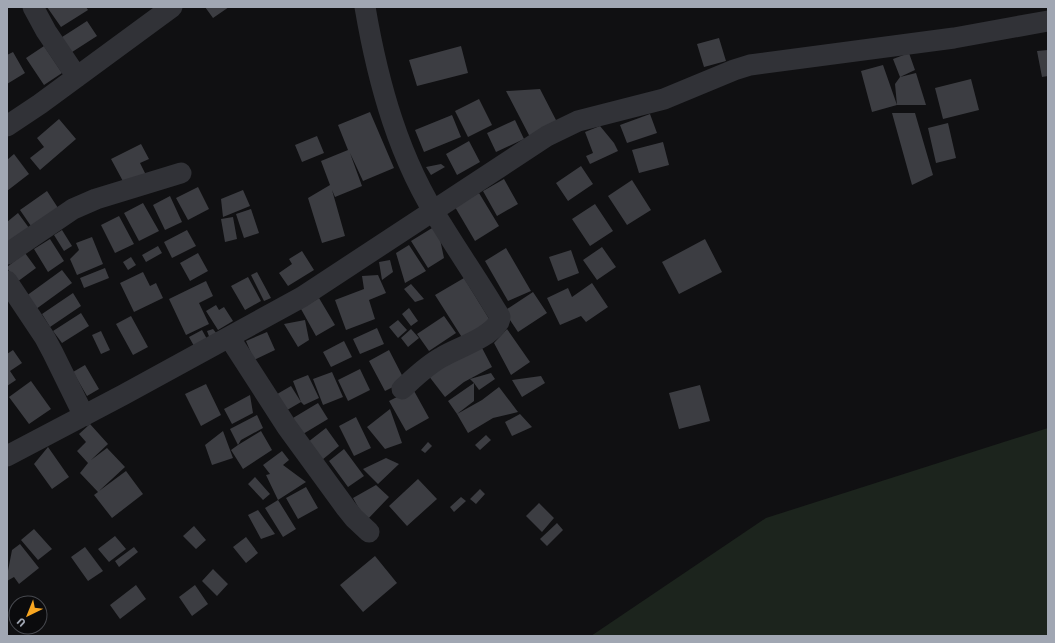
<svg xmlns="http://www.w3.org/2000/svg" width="1055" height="643" font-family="Signika,sans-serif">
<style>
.green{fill:#1c241d}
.building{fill:#3c3d42}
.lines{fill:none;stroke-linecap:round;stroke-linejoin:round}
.minor{stroke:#313237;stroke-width:21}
</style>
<rect width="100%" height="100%" fill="#101012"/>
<path class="green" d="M1048 428V636H591L766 518Z"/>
<path class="building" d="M47 7H86L88 10 61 27Z
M205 7H229L213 18Z
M87 21 97 36 69 54 59 39Z
M719 38 726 61 704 67 697 44Z
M44 46 62 73 44 85 26 58Z
M461 46 468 73 417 86 409 60Z
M1048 50V76L1042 77 1037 51Z
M13 52 25 73 7 84V55Z
M909 53 915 70 900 77 916 73 926 105H897L872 112 861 71 883 65 897 105 895 84 900 77 893 59Z
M971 79 979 110 943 119 935 88Z
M540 89 557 122 530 137 506 91Z
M479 99 492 125 468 137 455 111Z
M370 112 394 168 363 181 350 153 362 186 335 197 332 190 345 236 322 243 308 198 330 185 321 161 348 150 338 125Z
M892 113H915L933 175 912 185Z
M650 114 657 133 627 143 620 125Z
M452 115 461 137 424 152 415 130Z
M59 119 76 139 40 170 30 158 44 147 37 138Z
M515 120 524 139 496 152 487 133Z
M948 123 956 158 936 163 928 128Z
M600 126 614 143 618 151 590 164 586 156 593 153 585 132Z
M317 136 324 153 302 162 295 145Z
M469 141 480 162 457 175 446 154Z
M663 142 669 165 639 173 632 150Z
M141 144 149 159 140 163 146 175 125 185 111 159Z
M14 154 29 174 7 191V160Z
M441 164 445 167 431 175 426 167Z
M581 166 593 184 568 201 556 183Z
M504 179 518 204 497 216 483 191Z
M632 180 651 210 627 225 608 196Z
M198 187 209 209 188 220 176 198Z
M243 190 250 206 223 217 221 199Z
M47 191 60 211 33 229 20 210Z
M479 193 499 226 475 241 455 207Z
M170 196 182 222 165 230 153 205Z
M143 203 159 231 139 241 124 213Z
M595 204 613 231 590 246 572 219Z
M251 209 259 233 244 238 236 214Z
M18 213 32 232 12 247 7 240V222Z
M119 216 134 244 115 253 101 225Z
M233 217 237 239 225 242 221 219Z
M437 225 444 258 428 268 411 241Z
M62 230 72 246 64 251 54 235Z
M187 230 196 246 172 258 164 242Z
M92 237 103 264 77 275 70 259 79 250 76 243Z
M50 239 64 261 48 272 34 249Z
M705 239 722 272 679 294 662 262Z
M409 245 426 271 405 283 396 253Z
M158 246 162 253 146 262 142 255Z
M602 247 616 267 597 280 583 260Z
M506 248 531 291 508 301 485 261Z
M571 250 579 273 558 281 549 257Z
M302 251 314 270 288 286 279 273 292 264 289 259Z
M25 253 36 268 17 282 7 268V267Z
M198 253 208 271 190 281 180 263Z
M131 257 136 265 128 270 123 262Z
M390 260 393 272 382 280 379 262Z
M105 268 109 278 84 288 80 278Z
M62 270 72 283 32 312 22 299Z
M143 272 150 286 156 283 163 298 134 312 120 283Z
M257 272 271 298 264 301 251 275Z
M378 275 386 293 369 300 375 319 346 330 335 300 364 289 362 276Z
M248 277 261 301 245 310 231 286Z
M464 278 491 322 463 339 435 295Z
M206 281 213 296 199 303 209 324 186 335 169 299Z
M592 283 608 307 586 322 581 316 560 325 547 298 568 288 572 297Z
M411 284 424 299 415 302 404 289Z
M533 292 547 313 518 332 504 311Z
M73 293 81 306 50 327 42 314Z
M319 298 335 325 316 336 301 309Z
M216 305 219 310 224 307 233 321 218 330 206 311Z
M409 308 418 321 411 326 402 314Z
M81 313 89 326 62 343 53 331Z
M131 316 148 347 133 355 116 324Z
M444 316 456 333 429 351 417 334Z
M305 320 309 340 298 347 284 324Z
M398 320 407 330 398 338 389 327Z
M377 328 384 344 360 354 353 339Z
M213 329 217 334 210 339 207 331Z
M411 329 419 338 408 347 401 338Z
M507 329 530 362 511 375 494 343Z
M202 330 207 339 194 346 189 337Z
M101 331 110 350 101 354 92 335Z
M267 332 275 350 254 360 246 341Z
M344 341 352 357 331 367 323 352Z
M481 346 492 367 464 382 445 397 428 375Z
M13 350 22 363 10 371 16 380 7 386V354Z
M389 350 405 381 385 391 369 361Z
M85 365 99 389 87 396 73 372Z
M360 369 370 390 348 401 338 380Z
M332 372 343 397 323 405 313 379Z
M491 373 495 379 479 390 474 383V401L457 414 448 401 474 383 470 379Z
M308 375 319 398 304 405 301 402 282 413 272 397 291 386 301 402 293 381Z
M541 376 545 383 522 397 512 380Z
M31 381 51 409 29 424 9 397Z
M206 384 221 415 201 426 185 394Z
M700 385 710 421 679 429 669 393Z
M499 387 518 412 493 418 468 433 457 414 482 400Z
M413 389 429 418 406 431 389 401Z
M250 395 253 413 232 424 224 409Z
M318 403 328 419 298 437 288 421Z
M390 409 402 443 385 449 367 427Z
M520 414 532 427 512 436 505 422Z
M257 415 263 428 241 440 238 445 261 431 272 450 243 469 231 450 238 445 230 429Z
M356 417 371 448 354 456 339 426Z
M90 424 108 444 91 460 107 448 125 467 99 491 126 471 143 494 112 518 94 495 98 492 80 473 88 463 77 451 86 442 79 434Z
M326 428 339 446 322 460 308 442Z
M223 431 233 458 212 465 205 445Z
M486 435 491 440 480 450 475 445Z
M428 442 432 446 425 453 421 450Z
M48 447 69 477 52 489 34 464Z
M344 449 364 476 348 487 329 461Z
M282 451 289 460 283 465 306 482 278 500 296 529 283 537 265 508 278 500 266 475 270 474 263 465Z
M386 458 399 464 378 484 363 469Z
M255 477 270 494 263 500 248 484Z
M418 479 437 499 407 526 389 506Z
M376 485 389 497 366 521 353 498Z
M306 487 318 508 298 519 286 498Z
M480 489 485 494 476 504 470 499Z
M461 497 466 501 454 512 450 507Z
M539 503 554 518 542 532 526 516Z
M258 510 275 534 261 539 248 515Z
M557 523 563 530 547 546 540 539Z
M194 526 206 540 196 549 183 536Z
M34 529 52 549 38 560 21 540Z
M115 536 126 549 109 562 98 549Z
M246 537 258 553 246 563 233 547Z
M20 544 39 568 19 584 14 577 7 581V576L12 550Z
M85 547 103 571 88 581 71 557Z
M134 547 138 552 119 567 115 561Z
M375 556 397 583 363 612 340 585Z
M213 569 228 584 217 596 202 581Z
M136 585 146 599 120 619 110 605Z
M195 585 208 604 192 616 179 597Z"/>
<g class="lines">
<path class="minor" d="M33 7 46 31 77 77
M365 7C378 83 399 160 442 225 458 251 475 276 491 302 493 306 499 314 500 317 500 319 499 322 498 323 489 338 457 348 442 357 427 365 414 378 402 389
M7 126 40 104 172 7
M7 254 73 209 96 199 181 173
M7 281 45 338 53 353 84 416
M229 337 287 427 346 508 354 518 369 532
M7 456 123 395 302 297 547 136 578 121 664 99 734 70 750 65 954 38 1048 21"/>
</g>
<rect width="1055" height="643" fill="none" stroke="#a1a7b3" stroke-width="16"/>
<g transform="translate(28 615) rotate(223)"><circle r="19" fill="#0b0b0d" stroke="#47494f"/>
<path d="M0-3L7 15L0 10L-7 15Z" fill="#f8a621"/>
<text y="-6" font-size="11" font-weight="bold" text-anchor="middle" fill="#a1a7b3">U</text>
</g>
</svg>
